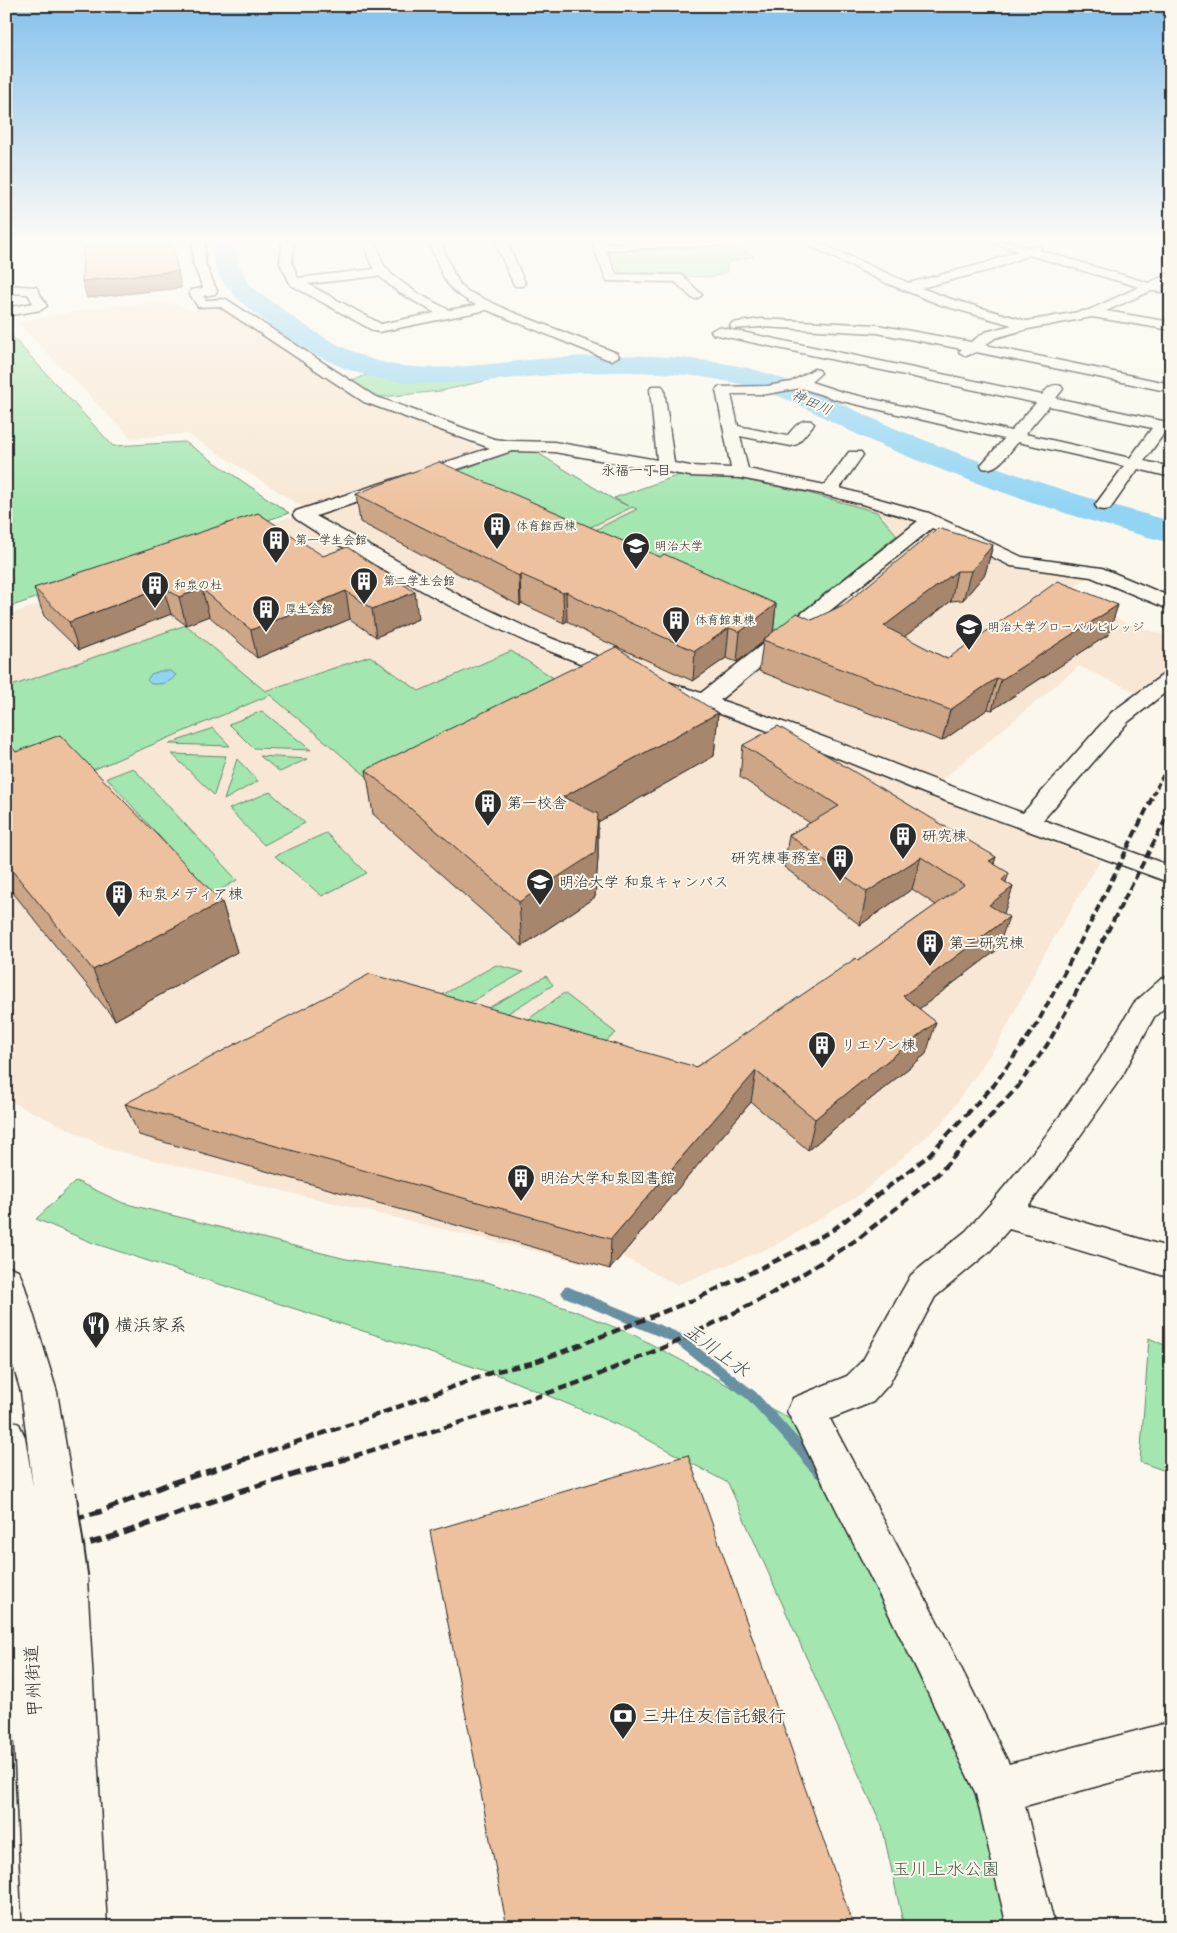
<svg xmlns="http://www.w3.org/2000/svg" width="1177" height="1933" font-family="'Shantell Sans','Klee One',sans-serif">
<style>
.built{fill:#f7e7d4}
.green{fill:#a3e6b0;stroke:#67886e}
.water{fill:#91d4f3;stroke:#6890a3}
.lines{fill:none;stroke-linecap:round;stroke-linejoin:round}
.stream-far1{stroke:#6890a3;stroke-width:11}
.stream{stroke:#6890a3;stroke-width:14}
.river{fill:#91d4f3;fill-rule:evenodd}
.minor-casing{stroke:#2b2b2b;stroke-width:3}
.highway-casing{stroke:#2b2b2b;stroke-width:3}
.minor{fill:#fbf7ec;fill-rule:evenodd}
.highway{fill:#fbf7ec;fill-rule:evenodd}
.rail-far3{stroke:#2b2b2b;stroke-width:3;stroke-dasharray:5.5 3;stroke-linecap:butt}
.rail-far2{stroke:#2b2b2b;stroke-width:4;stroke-dasharray:8 4;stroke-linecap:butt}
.rail-far1{stroke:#2b2b2b;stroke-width:4.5;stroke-dasharray:9 4.5;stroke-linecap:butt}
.rail{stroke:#2b2b2b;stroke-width:5.5;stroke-dasharray:12 5.5;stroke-linecap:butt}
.highway-bridge-casing{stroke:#2b2b2b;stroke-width:47;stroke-linecap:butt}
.highway-bridge{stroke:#fbf7ec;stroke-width:43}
.wall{fill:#cca687;stroke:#2b2b2b}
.shaded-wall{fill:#a6876e;stroke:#2b2b2b}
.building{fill:#edc19d;stroke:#2b2b2b}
.labels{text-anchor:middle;stroke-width:4;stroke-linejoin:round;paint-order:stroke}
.far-poi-label{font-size:12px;fill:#2b2b2b;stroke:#fbf7ec;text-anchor:start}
.far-water-label{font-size:14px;font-style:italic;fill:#44555d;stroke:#fbf7ec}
.far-neighbourhood-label{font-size:14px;fill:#2b2b2b;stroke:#fbf7ec}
.poi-label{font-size:15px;fill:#2b2b2b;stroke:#fbf7ec;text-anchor:start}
.near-poi-label{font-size:18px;fill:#2b2b2b;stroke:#fbf7ec;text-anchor:start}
.near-street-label{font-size:18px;fill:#2b2b2b;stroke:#fbf7ec}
.near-park-label{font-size:18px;fill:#495a4c;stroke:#fbf7ec}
.near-water-label{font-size:19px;font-style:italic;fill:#44555d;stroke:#fbf7ec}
</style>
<rect width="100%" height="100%" fill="#fbf7ec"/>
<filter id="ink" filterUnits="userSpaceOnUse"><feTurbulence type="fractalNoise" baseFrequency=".02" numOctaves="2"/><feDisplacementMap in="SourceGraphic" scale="10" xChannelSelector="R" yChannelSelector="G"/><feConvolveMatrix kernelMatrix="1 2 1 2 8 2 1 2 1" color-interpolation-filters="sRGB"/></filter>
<g filter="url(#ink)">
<path class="built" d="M164 302 197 310 217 306 333 380 363 404 442 432 480 448 460 458 304 508 188 434 131 438 17 322 102 307Z
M511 446 537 451 613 499 682 474 734 478 790 488 893 511 928 522 1018 562 1095 572 1065 594 1131 625 1171 637V678L1146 697 1079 666 932 788 536 639 306 518Z
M289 517 471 618 529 645 848 762 1100 861 1046 951 997 1045 943 1122 858 1196 772 1247 676 1285 605 1247 610 1269 112 1150 6 1099V616Z"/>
<path class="green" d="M730 243 754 256 728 262 727 272 713 277 620 274 608 248Z
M6 330 113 446 185 442 289 513 6 608Z
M366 375 416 381 489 380 441 391 373 398 350 382Z
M515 450 536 452 613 499 628 506 614 498 682 474 734 478 790 488 877 512 897 535 779 631 663 583 571 542 637 509 632 507 560 542 431 481Z
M186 625 265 691 370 656 419 691 511 651 579 694 384 791 270 695 31 796 6 767V688Z
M262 711 311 750 253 748 229 724Z
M213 728 230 746 169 744Z
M172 754 226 756 214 795Z
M260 756 307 759 280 772Z
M237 759 258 781 224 800Z
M133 768 237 880 212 895 107 778Z
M270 792 305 823 264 845 229 809Z
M326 833 367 873 322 896 275 856Z
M496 965 524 972 434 1023 406 1015Z
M546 976 553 985 473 1035 452 1028Z
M564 993 616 1033 588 1056 504 1037Z
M76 1181 123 1203 346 1259 481 1280 575 1311 636 1336 796 1422 982 1795 1013 1927H904L882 1826 728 1483 632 1431 501 1376 93 1243 36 1219Z
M1149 1338 1171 1348V1473L1140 1462Z"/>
<path class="water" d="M160 671H170L176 675C169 684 162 684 151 684L147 680 151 674Z"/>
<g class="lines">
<path class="stream-far1" d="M567 1292 677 1338 752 1396 810 1460"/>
<path class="stream" d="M809 1459 821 1472"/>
<path class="river" d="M212 242H235C235 257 241 272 250 284 255 291 263 295 270 300 301 324 334 346 371 359 421 376 488 363 539 359 602 354 665 353 728 364 796 376 842 407 904 432 991 467 1080 498 1171 521V543C1072 518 975 485 880 445 837 427 797 399 751 387 683 369 610 370 540 376 487 380 431 390 377 378 332 368 293 344 257 315 234 297 210 275 212 242Z"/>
<g class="minor-casing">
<path id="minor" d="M193 242H205V263L217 291 215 294 203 296 206 300 226 299 374 396 494 439 511 441 554 442 657 460 650 389 652 386H662L664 389 674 463 690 466 731 468 716 390 718 387 767 386 791 382 814 369 819 370 821 373 811 382 842 392 1011 431 1036 403 713 334 711 331 718 327 1042 395C1048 388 1052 383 1061 386L1063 389 1056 398 1167 422 1170 425 1144 461 1171 467V477L1138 469 1110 509 1104 510 1098 509 1095 505 1124 466 1018 442C1009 452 998 472 983 468L981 465 1004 439 838 400 801 388 767 394H731L738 426 787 436C795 427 800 418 811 421L814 424 797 444 791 446 740 436 748 469 825 485 849 452H861L863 455 840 488 929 513 1022 557 1102 568 1171 597V610L1091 577 1011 566 932 528 720 700C822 734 921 776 1023 813L1112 712 1164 674 1171 672V688L1128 722 1043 820 1171 866V883L924 793 791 739 618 678 529 643 452 607 321 535 296 519 293 515 296 511 490 448 364 402 219 306 198 307 189 293 191 290 203 288 193 263ZM1049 406 1152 428 1130 458 1025 434ZM512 451 554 452 690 476 740 478 822 494 869 506 918 521 701 693 632 670 543 635 466 599 316 516Z
M282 242H294L292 263 298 278 374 269 368 257 364 242H376L383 264 391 274 417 293 449 310 476 305C443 289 442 274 429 242H441L453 272 460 284 467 291 512 312 617 353 619 356 612 360 607 359 487 310 379 332 374 331 291 285 280 263ZM379 276 398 292 435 313 381 324 308 284Z
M495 242H507L525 283 523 286H515L513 283Z
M594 242H606V243L730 242 724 245 606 250 616 274 682 275 702 295 696 299 692 298 675 282 607 281 594 249Z
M802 242H817L909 283 986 263 1017 251 995 244 993 242H1010L1028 247 1039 246 1041 248 1039 250 1149 283 1171 272V281L1161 286 1163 289 1161 292 1151 291 1106 311 1171 322V330L1092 317 1028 329 995 338 985 345 1171 384V392L976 352 966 356 959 352 962 349 877 333 761 327 732 329 730 326 732 323 761 319 877 325 971 342 985 332 1012 325 941 305 886 283ZM1029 255 1139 287 1089 310 1027 321 951 299 921 288 994 269Z
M6 285 36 287 47 306 41 310 6 316V308L33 303 28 294 6 293Z
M1171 976V1002L1154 1017 1122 1076 1061 1163 1028 1206 1171 1248V1278L1009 1229 990 1251 935 1297 889 1384 873 1402 830 1419 947 1640 1009 1764 1171 1722V1766L1025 1806 1055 1927H1007L976 1794 917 1670 787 1411 793 1398 847 1376 863 1360 911 1275 966 1231 991 1203 1039 1145 1100 1060 1134 1003 1161 979Z"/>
</g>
<g class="highway-casing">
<path id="highway" d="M6 1266 18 1270 23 1281 57 1392 74 1495 68 1509 54 1515 40 1509 34 1495 21 1392 6 1342Z
M6 1418 19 1424 25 1437 36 1506 30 1520 16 1526 6 1522Z
M66 1558 80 1565 87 1579 107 1927H23L7 1592 13 1577 28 1571 43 1577 46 1585 45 1579 52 1565Z"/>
</g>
<use href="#minor" class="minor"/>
<use href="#highway" class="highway"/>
<path class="rail-far3" d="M1153 795 1171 759"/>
<path class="rail-far2" d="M992 1088 1037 1024 1093 918 1154 794
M1017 1088 1047 1045 1068 1008 1171 809"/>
<path class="rail-far1" d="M242 1460 360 1421 493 1372 532 1363 567 1350 696 1299 794 1252 834 1229 928 1156 993 1086
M341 1460 484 1415 583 1381 679 1341 771 1294 858 1239 938 1174 1018 1086"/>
<path class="rail" d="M6 1538 102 1511 166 1485 246 1459
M6 1567 112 1537 241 1491 345 1459"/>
<g class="highway-bridge-casing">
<path id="highway-bridge" d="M54 1495 66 1579
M16 1506 28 1592"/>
</g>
<use href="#highway-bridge" class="highway-bridge"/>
</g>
<path class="wall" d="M356 494 776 604 773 633 812 620 993 545 985 574 963 600 951 601 904 637 947 659 1118 605 1108 635 992 710 988 709 942 741 759 671 763 642 737 662 726 658 693 681 593 636 567 621 564 623 521 603 520 606 360 522Z
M323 556 418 619 376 637 350 619 257 658 209 616 186 625 171 614 79 650 44 616 34 588Z
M718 713 714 756 598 822V858L595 897 522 946 373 814 366 770Z
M6 741 16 752 222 902 237 952 115 1020 6 884Z
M743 745 996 857 994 863 1006 883 1013 887 1003 914 997 950 919 1009 926 1054 808 1150 751 1102 610 1269 139 1135 125 1104 696 1067 858 960 936 905 912 889 860 925 784 867 789 835 810 823 740 777Z"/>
<path class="shaded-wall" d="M178 271 181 288 87 298 82 281Z
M993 545 985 574 963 600 971 571Z
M957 571 951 601 878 657 884 626Z
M520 574 521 603 520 606 519 576Z
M163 587 171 614 79 650 69 622Z
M202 589 209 616 186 625 179 597Z
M346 591 350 619 257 658 251 630Z
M415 592 418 619 376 637 372 609Z
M566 592 567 621 564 623 563 593Z
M776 604 773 634 763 640V642L737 662 740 632Z
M1118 605 1108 635 992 710 1001 680Z
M729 628 726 658 693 681 695 651Z
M997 678 988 709 942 741 950 710Z
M718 713 714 756 598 822V858L595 897 522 946 519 902 563 797Z
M921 857 912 889 860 925 867 892Z
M996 857 985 889 989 861Z
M1009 873 1002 894 1013 887 1002 919 989 905 1002 880Z
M222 902 237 952 115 1020 93 970Z
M1009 917 997 950 894 1028 903 996Z
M936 1022 926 1054 808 1150 815 1119Z
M756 1071 751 1102 610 1269 611 1239Z"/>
<path class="building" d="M83 242H171L178 271 82 281Z
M439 462 660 557 664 554 776 604 740 632 729 628 695 651 593 606 566 592 563 593 520 574 519 576 356 494Z
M258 513 323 556 347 547 415 592 372 609 346 591 251 630 202 589 179 597 163 587 69 622 34 588Z
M938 528 993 545 971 571H957L884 626 947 659 1058 581 1118 605 1001 680 997 678 950 710 763 640 797 613 812 620 845 604Z
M616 647 718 713 563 797 598 814 595 853 519 902 366 770Z
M778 726 996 857 989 861 1009 873 1002 880 1013 887 989 905 1009 917 903 996 936 1022 815 1119 756 1071 611 1239 125 1104 239 1042 370 974 696 1067 856 958 858 960 964 885 921 857 867 892 789 835 839 806 743 745Z
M60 735 222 902 93 970 6 863V741L16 752Z
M688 1455 854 1927H507L430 1531Z"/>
</g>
<linearGradient id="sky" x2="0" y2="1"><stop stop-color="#85c1ec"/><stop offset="0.47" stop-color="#fdfbf6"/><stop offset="1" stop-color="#fdfbf6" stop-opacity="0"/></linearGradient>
<rect width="1177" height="512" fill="url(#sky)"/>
<defs>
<g id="building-pin" transform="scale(1.4375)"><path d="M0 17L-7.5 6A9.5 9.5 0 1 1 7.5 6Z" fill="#2b2b2b" stroke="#fbf7ec"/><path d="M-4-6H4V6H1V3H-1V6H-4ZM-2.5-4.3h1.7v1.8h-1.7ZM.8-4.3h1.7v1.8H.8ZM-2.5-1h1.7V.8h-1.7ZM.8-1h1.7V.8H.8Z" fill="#fff"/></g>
<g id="university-pin" transform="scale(1.4375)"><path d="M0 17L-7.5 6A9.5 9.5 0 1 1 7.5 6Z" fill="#2b2b2b" stroke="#fbf7ec"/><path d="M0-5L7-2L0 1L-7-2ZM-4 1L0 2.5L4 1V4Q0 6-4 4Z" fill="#fff"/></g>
<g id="restaurant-pin" transform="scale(1.4375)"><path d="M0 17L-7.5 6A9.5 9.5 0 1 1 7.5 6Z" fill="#2b2b2b" stroke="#fbf7ec"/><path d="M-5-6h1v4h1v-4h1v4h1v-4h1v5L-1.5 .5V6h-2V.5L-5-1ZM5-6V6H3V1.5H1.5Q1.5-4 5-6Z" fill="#fff"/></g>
<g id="bank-pin" transform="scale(1.4375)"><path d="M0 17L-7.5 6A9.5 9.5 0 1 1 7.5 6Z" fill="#2b2b2b" stroke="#fbf7ec"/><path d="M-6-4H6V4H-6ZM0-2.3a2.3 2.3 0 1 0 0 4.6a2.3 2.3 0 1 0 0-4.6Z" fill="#fff"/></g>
</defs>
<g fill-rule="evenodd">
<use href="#building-pin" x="497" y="526"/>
<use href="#building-pin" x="276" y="540"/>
<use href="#university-pin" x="636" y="546"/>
<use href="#building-pin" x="364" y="581"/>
<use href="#building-pin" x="155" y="585"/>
<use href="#building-pin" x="266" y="609"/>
<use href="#building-pin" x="676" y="620"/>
<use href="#university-pin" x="969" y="627"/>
<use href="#building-pin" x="488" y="803"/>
<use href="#building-pin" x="903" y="836"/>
<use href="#building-pin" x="840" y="858"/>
<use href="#university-pin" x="540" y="882"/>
<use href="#building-pin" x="119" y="894"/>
<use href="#building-pin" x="930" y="943"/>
<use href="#building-pin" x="822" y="1045"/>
<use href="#building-pin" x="521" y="1178"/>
<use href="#restaurant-pin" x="96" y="1325"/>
<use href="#bank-pin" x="623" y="1716"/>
</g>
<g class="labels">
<g class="far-poi-label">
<text x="516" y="530">体育館西棟</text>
<text x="295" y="544">第一学生会館</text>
<text x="655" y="550">明治大学</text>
<text x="383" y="585">第二学生会館</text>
<text x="174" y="589">和泉の杜</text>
<text x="285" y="613">厚生会館</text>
<text x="695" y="624">体育館東棟</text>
<text x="988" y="631">明治大学グローバルビレッジ</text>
</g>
<g class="far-water-label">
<text transform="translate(812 402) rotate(24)" y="5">神田川</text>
</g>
<g class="far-neighbourhood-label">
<text x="636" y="475">永福一丁目</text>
</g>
<g class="poi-label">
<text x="507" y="808">第一校舎</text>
<text x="922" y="841">研究棟</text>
<text x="821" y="863" text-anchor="end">研究棟事務室</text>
<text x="559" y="887">明治大学 和泉キャンパス</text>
<text x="138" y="899">和泉メディア棟</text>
<text x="949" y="948">第二研究棟</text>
<text x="841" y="1050">リエゾン棟</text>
<text x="540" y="1183">明治大学和泉図書館</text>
</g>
<g class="near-poi-label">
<text x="115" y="1331">横浜家系</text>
<text x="642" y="1722">三井住友信託銀行</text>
</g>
<g class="near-street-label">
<text transform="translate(33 1681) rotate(-93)" y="6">甲州街道</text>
</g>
<g class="near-park-label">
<text x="946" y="1875">玉川上水公園</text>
</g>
<g class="near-water-label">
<text transform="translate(717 1350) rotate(36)" y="7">玉川上水</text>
</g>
</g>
<rect width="1177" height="1933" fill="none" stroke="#fbf7ec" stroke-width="25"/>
<rect x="12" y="12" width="1152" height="1908" fill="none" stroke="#2b2b2b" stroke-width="2" filter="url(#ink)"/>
</svg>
